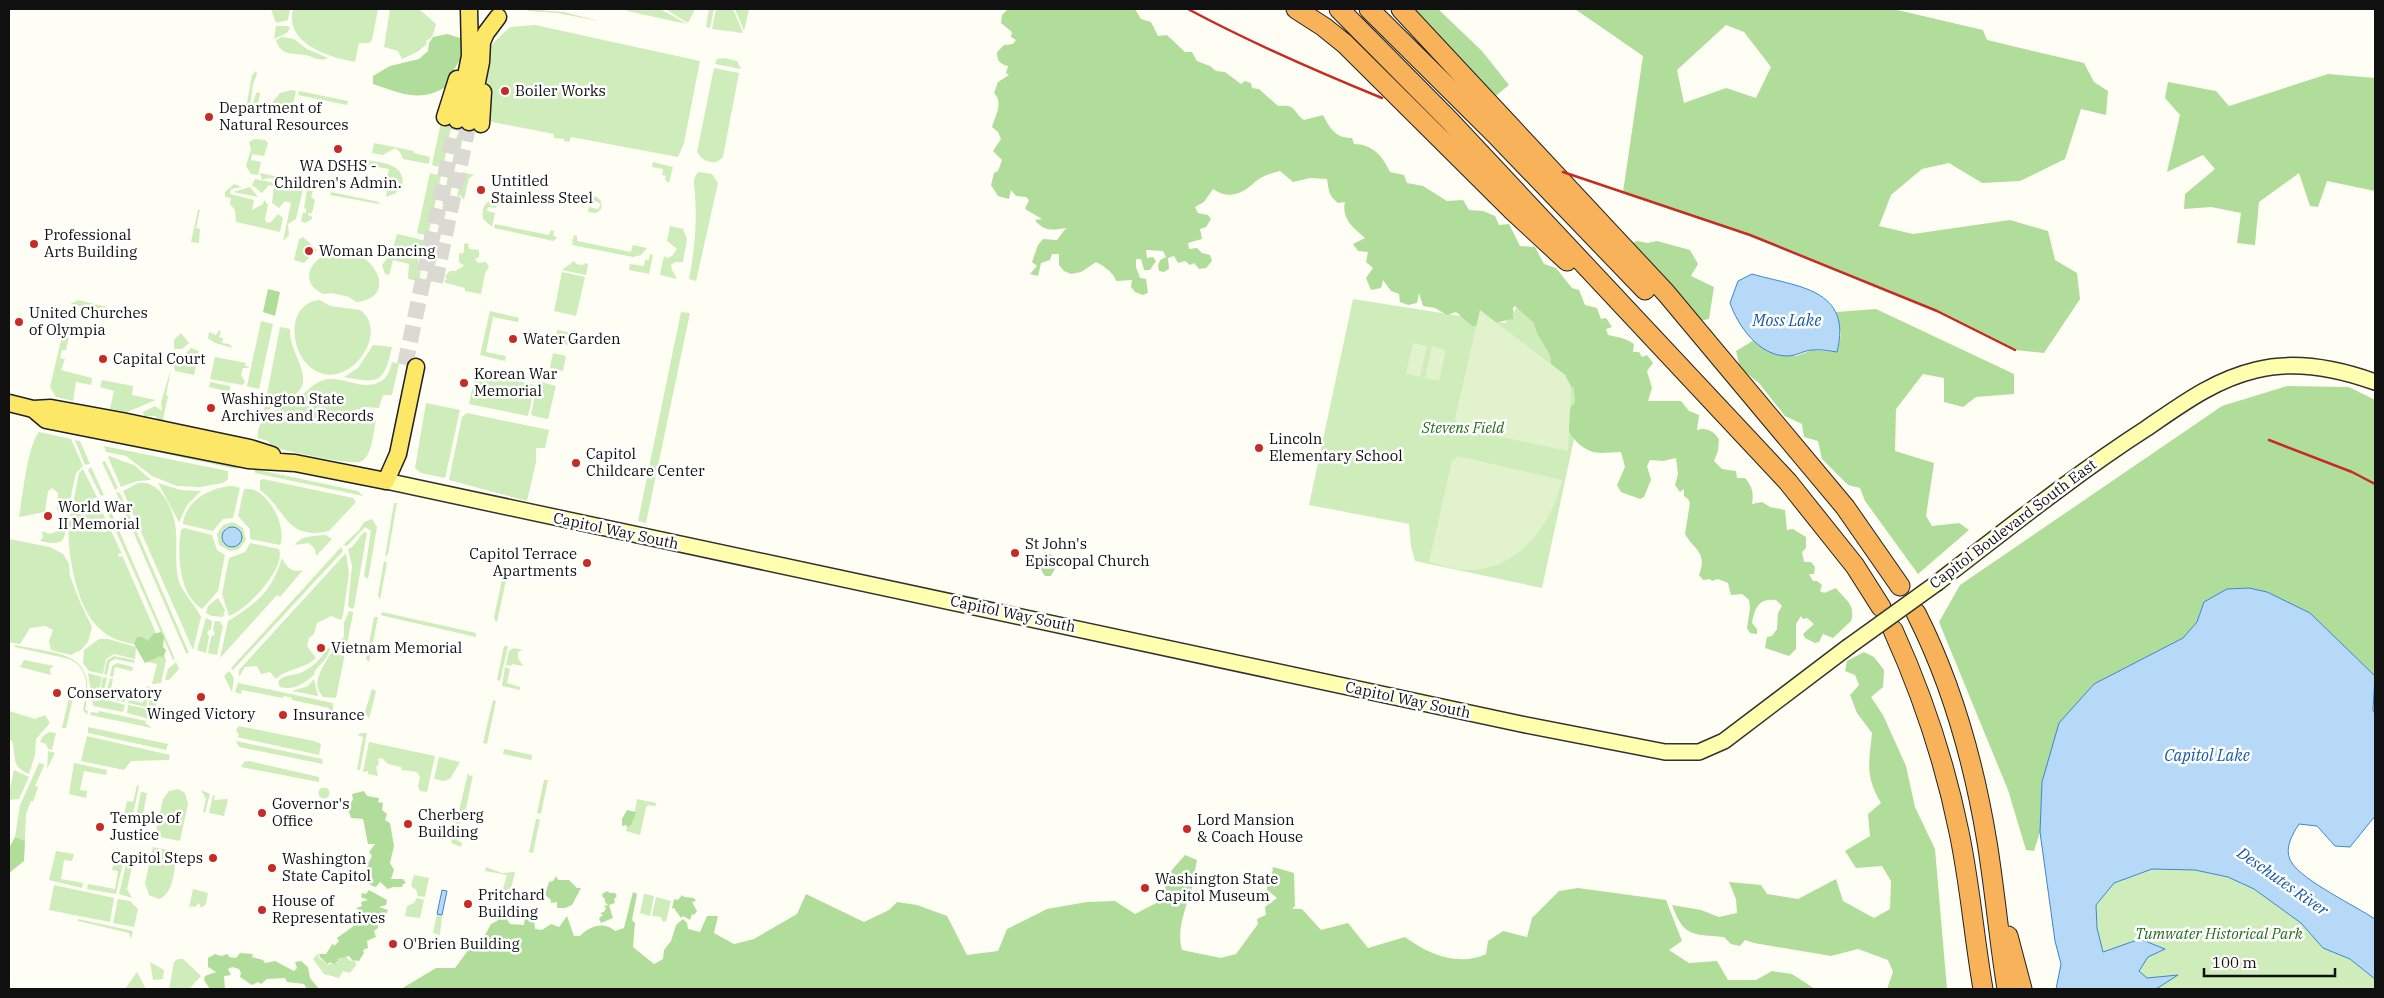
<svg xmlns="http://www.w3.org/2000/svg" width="2384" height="998" font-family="'IBM Plex Serif',serif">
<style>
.green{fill:#cfecbb;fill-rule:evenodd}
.forest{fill:#b1dd9a;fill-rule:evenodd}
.pitch{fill:#e2f2cd}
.water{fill:#b7d9f8;stroke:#3b86d1}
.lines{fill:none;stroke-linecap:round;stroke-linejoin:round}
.primary-tunnel{stroke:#dbdad2;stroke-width:16;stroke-dasharray:16 8;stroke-linecap:butt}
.secondary-casing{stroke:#323232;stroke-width:18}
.primary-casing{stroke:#212121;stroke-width:19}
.highway-casing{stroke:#212121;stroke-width:21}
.secondary{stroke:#ffffaf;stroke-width:15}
.primary{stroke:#fce767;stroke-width:16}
.highway{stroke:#f8b259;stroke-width:19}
.rail{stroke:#c62c23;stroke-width:2.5}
.secondary-bridge-casing{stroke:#323232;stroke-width:18;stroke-linecap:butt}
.secondary-bridge{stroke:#ffffaf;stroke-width:15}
.poi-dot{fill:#c62c23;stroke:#fff;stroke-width:2}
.labels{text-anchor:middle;stroke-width:5;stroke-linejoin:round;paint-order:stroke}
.poi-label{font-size:15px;fill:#101010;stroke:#fff;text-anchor:start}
.park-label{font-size:15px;font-style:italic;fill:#256b1d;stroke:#fff}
.street-label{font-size:15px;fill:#101010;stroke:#fff}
.water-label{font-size:16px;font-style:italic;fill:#1458a7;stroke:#fff}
</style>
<rect width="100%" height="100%" fill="#fffef4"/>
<path class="green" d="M271 9H290L288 20 276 23Z
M293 9H378L372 40 369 43H359L355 62C329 58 284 43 293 9Z
M390 9H419L436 24 432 37 426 41 427 44 417 52 402 59 398 51 384 47Z
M529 9 564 12 599 21 557 13 528 11Z
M627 9H660L687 24 627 11Z
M670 9H695L688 23 667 10Z
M709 9H714L710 28 706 27Z
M716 9H733L743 33 712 29Z
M735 9H749L744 31Z
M535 25 700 61 684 143 678 157 571 137 569 142 564 141V139L554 138V134L487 121V49L510 27Z
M276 26H288L290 28 287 33 274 39Z
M282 37 294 39 307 49 328 58C318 62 315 57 305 55 292 53 281 56 276 40Z
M724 58 737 61 741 69 715 64 717 59Z
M714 68 739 73 723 157 717 162C707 163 702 160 697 152Z
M256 71 257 74 253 84 249 113 245 114 252 75Z
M291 90 296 91 293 105 271 104 280 93Z
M299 91 348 101 347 105 298 95Z
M259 92 260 94 256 111 263 112 261 116 254 115 251 111 256 93Z
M441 122 448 123 447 126 451 127 443 168 432 165Z
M457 135 463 136 460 152 454 151Z
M254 139 265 140 268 143 264 156 252 154 251 160 261 162 258 175 251 174 246 166 251 149 249 142Z
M374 143 414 151V153L430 157 429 164 403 159 400 152 395 148 383 155 372 153Z
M367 160C382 163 402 163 403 182L396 193 386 197 387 189 396 191 397 185 386 182 389 169 366 165Z
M653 162 673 167 669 183 665 180 666 176 662 175 663 169 652 167Z
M462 172 474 175 469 178 464 200 460 195 457 197Z
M699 172 712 174 718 183 696 281 689 279C695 249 697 223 695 193 694 185 692 177 699 172Z
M260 173 302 182 286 184C277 178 268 177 262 180Z
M430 173 441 176 428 236 417 233Z
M448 176 454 178 448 205 442 204Z
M255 179 303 189 296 219 288 224 289 235 283 241 291 203 285 201 279 208 272 203 274 186 269 185 262 193 252 185Z
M234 184 242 187 231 189 230 194 254 200 252 210 263 204 264 200 268 205 265 219 267 223 271 222 278 214 283 218 280 232 236 222 235 210 230 204 231 198 225 197V192Z
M250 187 258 197 233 192Z
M307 190 313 191 311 197 315 200 312 213 307 214 312 217V219L305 223 301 221 303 212 306 213V209L304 208Z
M331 192 379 202V204L330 195Z
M592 196 597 197 601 201C603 207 601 211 595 213L588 212 589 207 598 209 601 204 591 199Z
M498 198 496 208 488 207 487 211 495 213 492 227 483 219C481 207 486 200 498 198Z
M198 210H200L196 228 200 229 199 243 191 242Z
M495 224 549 235 551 230 554 231 553 235 557 238 553 241 494 228Z
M670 226 683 229 687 239 683 262H675L671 265 672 270 677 279 660 275 664 256 667 258 672 256 677 249 667 241Z
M397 234 427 241C425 249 418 254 418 263L422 265 419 281 408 279 409 264 393 260 389 275 385 274 382 265 392 252Z
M574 235 577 236V241L631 252 633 245 647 248 641 255 633 257 572 245 573 241 568 239 573 240Z
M303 237 317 250 304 263 294 260 299 239Z
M468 243 469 249 479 250V257L475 259 478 263 486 262 489 267 485 273 481 294 465 291V288L446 283 444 281 447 279 445 276 450 271H455L464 266 459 262V253L461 254 464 252V244Z
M437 244 439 247 432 281 429 283 426 280 433 246Z
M342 250C380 255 396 299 356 302L349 297 332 293 323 294C293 279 317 251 342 250Z
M650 254 653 255 649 274 629 270 630 264 644 266 645 260H649Z
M574 261 576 264 583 265 584 263 588 264 586 275 562 270Z
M562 272 585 277 576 316 554 311Z
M1353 299 1505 323 1517 307 1590 365 1542 588 1415 561 1411 546 1409 524 1309 505Z
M78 300 107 307 104 318H103V311L70 304Z
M320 300 330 306 360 310C388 330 356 381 324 374 289 366 282 303 320 300Z
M490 311 519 318 518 322 493 317 486 352 506 356 505 361 480 355Z
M681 312 690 313 646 523 638 521Z
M261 321 273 324 259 389 247 386Z
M280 327 290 329C288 352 316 378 296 394 291 398 283 399 278 403 272 406 268 410 263 415Z
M66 329 87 333 85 339 69 336 66 350H62L60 358 65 359 61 370 92 378 91 385 76 382 73 401 56 397 50 387 61 340Z
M219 330 221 332 219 337 223 338 222 343 229 344 233 348 215 343 208 338 209 332 216 335Z
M557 330 572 333 569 345 555 342Z
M181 333 189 343 182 349H174V340Z
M373 345 392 347C384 383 379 384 344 377L358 368Z
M191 348 199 351 194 375 175 371 174 365Z
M553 353 566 356 563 371 550 368Z
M215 357 246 363 245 366 249 367V368H243L241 375 245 382 242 385 210 379Z
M392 362 399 364 392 395H383L379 408 363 407 361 410 356 409V412L361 415 360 420 372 423 376 420C373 434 372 455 362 461 353 467 281 449 266 446L270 444 268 441 258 438C255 417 281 408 295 400 309 392 314 379 332 379 346 379 363 389 377 383 387 380 390 371 392 362Z
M171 369 166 395 168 396 163 419 167 421 157 419 156 416H144L143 412 155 406 162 411 161 402Z
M476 372 535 385 528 416 469 404Z
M102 380 133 386 132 395 156 400 127 412 110 409 114 391 100 387Z
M538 381 556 386 548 419 533 416 531 414Z
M210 382 230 386V392L209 387Z
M426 403 460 410 445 478 421 473 415 468Z
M467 413 549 430 545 448H536V462L527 501 449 480 462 417Z
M39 432 71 439 83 466 76 473 68 510 62 513 57 510 58 493 52 488 48 491 45 512 19 517C23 495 27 447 39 432Z
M93 436 239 465 236 469 92 438Z
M75 440 80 441 90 464 85 465Z
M104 446 228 471V479L223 483 200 487 177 486 152 476 126 456 106 452Z
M109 456 134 465 151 480 137 481 121 487 108 457Z
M105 461 118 488 115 490 102 462Z
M91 467 104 495 101 496 88 470Z
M83 469 97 497 72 509 79 473Z
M254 469 358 491 363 496 255 473Z
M263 479 353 498 356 502 329 531C286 541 286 509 260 490V480Z
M138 483C162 479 175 513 176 532 177 547 175 564 178 578 181 592 195 604 201 617L193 650 123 491Z
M158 483 181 490 201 491 187 505 179 522Z
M233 486 240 488 233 518 223 519 213 531 183 524C185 501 212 486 233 486Z
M244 489C266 485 288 526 280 545L250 539V529L238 516Z
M116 492 120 493 189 653H186Z
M105 498 175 659 173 660 102 500Z
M97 501 122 554 119 553 118 556 121 557 122 555 156 633 149 642 141 638 134 644C121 642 109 638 99 628 75 607 66 547 69 517L72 512Z
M394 503H397L388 554 385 557Z
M67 516C64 539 68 547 40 541L43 537 42 531 50 534 62 529 61 519Z
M372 519 377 527 368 579 364 576 371 531 365 527 347 546 343 545 359 530 364 522Z
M233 522 243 528 246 540 239 549 230 551 219 545 217 534 223 525ZM229 527H236L239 545 229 547 225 528Z
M184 528 212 535 217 550 225 555 218 591 202 609C179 595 177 554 181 530Z
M364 532 367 533 354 607 352 609 348 606 352 566 348 549 352 547Z
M326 535 332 539 316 556 315 549 309 543 295 545C301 535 315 536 326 535Z
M9 539 50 547 63 554 69 564 70 576 80 602 92 627 88 642 79 652 78 651 71 655 51 650 49 641 53 630 45 626 30 628 20 644 9 642Z
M250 543 279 549C286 568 248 609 229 616L222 594 229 558 245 552Z
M341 547 343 551 233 670 231 668Z
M346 553 349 573 343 615 341 620 331 616 317 623 314 634 309 638 307 646 316 658C303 670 287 668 276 679L270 672 261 674 257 666 245 667 239 677V670Z
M282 558C287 568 292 573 303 570L280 597 277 595 220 658 228 621C257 603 271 593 282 558Z
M384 561 387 563 380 600 378 595Z
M503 575 507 576 497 622 495 621 494 617Z
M218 598 225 610 223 617 212 616 206 613 208 606Z
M349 611 353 612V614L336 698 323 697C319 692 316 686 318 679 319 670 339 640 344 637V623Z
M382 612 476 633V637L384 616 381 615Z
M374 617H378L369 662 366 659Z
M206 618 212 621 211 629 207 632 209 637 206 653 197 650Z
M215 621 222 622 220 624 223 625 217 655 208 653 211 637 215 634 213 629Z
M99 639H108L136 647 135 659 114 654 106 659 103 674 89 671 83 663 84 650Z
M15 645C60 655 98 650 85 710L88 711 87 715 83 710C87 690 91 669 69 659L15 647Z
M504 646H508L500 681 497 680Z
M331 648 326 658 314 672 315 674C305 683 294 691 280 687L278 682C283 674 292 676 300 673 313 668 320 659 327 649Z
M514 648 523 650 518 652V658L523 666 512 664 511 666 506 665 509 651Z
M163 653 166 660 161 683 152 684 157 664 148 662V659Z
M114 656 134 660V663L115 659 110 662 107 675 104 674 107 660Z
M24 660 54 666 50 669 51 675 20 667Z
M176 662 179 669 169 680H165L168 669Z
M117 663 133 667 132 671 115 667 113 677 110 676 112 666Z
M505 667 510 669 507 683 520 687V690L502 686Z
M229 671 234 678 232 692 224 676Z
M88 673 102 677 99 692 104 699 125 705 123 712 93 706Z
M103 677 107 678 104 690 107 695 125 699V702L105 698 100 691Z
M110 678 113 679 111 689 128 693 127 697 110 693 107 689Z
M314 679 318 696 292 691 308 686Z
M238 683 333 703V714L328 713 329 708 292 700V698L284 696 283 698 242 690 241 694 235 692Z
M147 686 150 687 146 707 128 703 129 700 143 703Z
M152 689 159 693 153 720 127 713 128 705 148 709Z
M372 689 376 691 369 719 365 712Z
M69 698H73L66 728H62Z
M493 700 496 701 487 744 483 743Z
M9 711 35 719 45 715 50 723 36 739 35 755 29 774C10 766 17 758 12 741L9 739Z
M99 711 146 721 145 723 152 728 90 715 91 712 98 713Z
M239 726 314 741 321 744 319 755 237 737 239 735 236 730Z
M88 727 168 744 166 750 88 733Z
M49 732 56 733 52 750 48 749 46 744 40 742 42 737Z
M362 733H367L360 770H357L363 737 357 735Z
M87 736 170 755 169 760 131 761 124 770 81 761Z
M236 741 322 759 323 764 239 747Z
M369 742 435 756 427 792 420 791 418 787 420 777 417 772 402 770 401 767 388 764 382 758 378 759 379 764 376 767 378 776 368 774V771L363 772Z
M504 749 532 755 531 760 503 754Z
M48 751 55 753 47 769Z
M439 757 460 762 450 779 444 781 434 779Z
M249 761 319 777V782L241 767 244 762Z
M39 763 44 764V766L35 786 38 787 33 802 31 801 26 814 25 841 15 837 20 805Z
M74 763 107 770 106 775 84 771 80 790 87 791 86 798 69 794Z
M14 770 29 777 19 799 10 800 9 793Z
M468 773 470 776 473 775 465 813 459 811Z
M544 780H548L541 814 537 813Z
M137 785 139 786 132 819 123 820 127 801 133 802Z
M318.5 793a5.5 5.5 0 1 1 11 0a5.5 5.5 0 1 1-11 0Z
M178 789 185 793 188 804 180 841 155 836 163 799 169 791Z
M201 790 210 794 205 813 203 812 206 799Z
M141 792 147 793 142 819 136 817Z
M213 795H215L214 800 228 799 224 816 209 813Z
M637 799 657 803 655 806 649 805 646 807 640 835 626 831 627 826 633 822Z
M458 814 464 816 460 821 457 840 462 843 461 847 451 843Z
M536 819H540L533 853 529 852Z
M153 847 177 852C174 867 175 893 159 899L149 895 145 883Z
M117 848 125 854 116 894 87 889 88 884 115 889 118 871 112 870Z
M56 851 74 854 72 861 64 860 61 879 83 883 82 888 49 880Z
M128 856 134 857 127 889 132 898 119 894Z
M486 867 502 873 515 872 510 893 502 892 507 875 485 871Z
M2152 869 2195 870 2228 877 2254 889 2301 923 2323 948 2350 959 2375 979V989H2156L2177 975 2147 978 2138 971 2148 957 2165 949 2140 939 2103 952 2097 928 2096 905 2114 883Z
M414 875 429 878 425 897 418 896 416 890 411 886Z
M54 885 114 898 110 922 49 910Z
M193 889 208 893 206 904 201 908 199 903 195 907 191 906 189 908Z
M644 894 654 896 650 916 640 913Z
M656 897 671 901 666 921 663 922 661 917 652 916Z
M417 898 424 900 420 918 405 916 407 906 414 903Z
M118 899 130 901 138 909 134 927 113 923Z
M437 914 442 915 440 935 433 933Z
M78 919 133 931 131 939 129 933 78 921Z
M319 953 318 957 328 965 331 963 334 965 338 962 337 959 345 956 350 961 355 960 356 965 350 973 343 971 339 978 324 974 313 959Z
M178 959H183L201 976 189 989H169L174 962Z
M150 962 164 970 163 979 153 980Z
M137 972 146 989H125Z"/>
<path class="forest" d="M1008 9H1135L1141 19 1151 22 1158 36 1167 35 1185 52H1192L1197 61 1210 66 1216 71 1225 72 1241 84 1245 81 1251 83 1252 88 1259 89 1278 106C1297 104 1292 111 1304 120L1323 115C1330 128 1335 138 1352 138L1354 144C1372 144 1383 156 1390 172L1404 175 1407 183 1423 186 1447 201 1463 200 1469 210 1483 211 1495 216 1499 225 1509 224 1520 246 1535 247 1544 264 1556 268 1572 288 1579 290 1585 305 1597 308 1601 319 1606 318 1612 327 1606 329 1608 335C1618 337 1625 338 1634 344L1633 352H1639L1642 357 1647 355 1653 363 1647 371 1652 388 1648 401H1681L1689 411 1699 415 1697 430C1707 427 1713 431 1719 439L1718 451 1714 461 1722 469 1736 471 1737 478H1745C1752 486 1754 493 1752 504L1762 502 1770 507 1785 510 1787 530 1793 529 1806 537V548L1802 552 1804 562H1811L1815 567 1814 574H1809L1813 581H1817L1822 585 1820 591 1824 593 1836 588C1845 600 1856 604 1851 621L1833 638 1823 634 1819 642 1815 643 1805 638 1803 634 1814 624 1807 618 1803 619 1801 616 1796 624V649L1789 656 1765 648 1767 637 1772 636 1777 629 1778 613 1782 606 1776 600C1759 598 1755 607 1752 623L1757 629V634L1750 633 1747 628 1750 608 1749 600 1742 594 1731 595 1728 583 1718 579 1712 581 1710 579 1703 580 1699 575C1708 552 1694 550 1685 534L1690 503 1688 499 1684 496V489L1680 492 1675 485 1678 474 1676 458 1663 461 1650 460 1647 466 1651 480 1644 497 1640 499 1621 492 1617 485 1625 467 1621 452C1613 452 1600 454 1593 452 1573 445 1555 420 1575 403L1574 387 1568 388 1564 382 1567 375 1558 374 1551 366C1553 350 1536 339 1534 323L1515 306 1513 308V319C1499 321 1487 327 1472 326L1456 312 1447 315 1435 308 1423 306 1419 293 1417 303 1408 305 1400 302 1399 294 1391 291 1383 280 1381 288 1371 290 1366 278 1373 268 1366 262 1368 252 1358 251 1353 244 1365 238C1353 228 1341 218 1345 202L1338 203C1328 195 1329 190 1327 179L1310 178 1293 182 1280 171C1272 173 1261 176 1255 182 1242 194 1229 200 1213 189L1204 202 1195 207 1198 213 1208 215 1211 219 1206 227 1200 229 1202 239 1188 243 1189 249 1197 248 1202 253 1210 255 1212 261 1206 268 1199 269 1194 263 1190 265 1185 261 1178 263 1174 256 1168 258 1169 269 1164 272 1159 271 1158 266 1160 260 1166 257 1163 251 1146 250 1147 258 1153 257 1156 261 1150 270H1144L1141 259H1136V267L1140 278 1146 279 1148 293 1143 295 1135 292 1131 287 1132 280 1116 281C1114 273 1104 266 1096 262L1081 272 1071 274 1064 271 1059 265V254H1052L1050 260 1041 263 1038 276 1030 274 1037 266 1032 262 1038 245 1043 239 1057 240 1066 228C1053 230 1044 232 1035 220L1042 219 1025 209 1029 200 1026 197 1016 196 1011 190 1009 199 998 196 991 185 994 173 998 171 1002 160 993 151 1001 139 998 132 992 127C995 116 1004 103 994 93L998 82 1009 75 1006 73 1008 66C999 64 997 60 997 52L1004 45 1013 44 1016 40 1011 37 1012 32 1001 23 1002 15Z
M1413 9H1438L1482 51 1509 85 1493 98Z
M1575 9H1893L1983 30 1987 40 2084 63 2094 82 2108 91 2106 115 2081 109 2065 159 2020 181 1982 183 1949 163 1922 169 1891 195 1879 226 1913 234 2010 220 2048 231 2055 260 2077 273 2080 299 2044 353 2015 350 1937 311 1750 235 1623 192 1643 56ZM1726 25 1744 32 1771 67 1756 98 1726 88 1684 103 1677 70Z
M447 34 460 38 464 36 465 55 461 58 450 76 453 82C424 104 405 95 373 84V76L390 66 419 59 428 51 429 43 433 37Z
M2328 74 2375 78V191L2327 181 2318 207 2310 206 2299 173 2259 202 2255 245 2237 243 2241 213 2211 207 2184 209 2185 194 2215 169 2203 155 2167 172 2180 115 2165 98 2168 82 2216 91 2229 106Z
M1637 241 1648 243 1657 241 1690 250 1698 264 1691 276 1714 287 1709 319 1699 321 1669 294 1665 278 1650 271 1628 245Z
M268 289 280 292 275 316 263 312Z
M1876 309 2014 374V394L1976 397 1963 407 1944 402V378L1923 374 1896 409 1895 451 1934 463 1926 516 1932 526 1959 523 1969 530 1918 574 1865 501 1860 488 1848 485 1822 459 1818 441 1804 437 1802 424 1785 416 1759 383 1740 368 1736 351 1754 340 1767 350 1796 356 1812 350 1837 352 1841 334 1836 312Z
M2287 386 2349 387 2375 400V676L2355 657 2249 588 2227 589 2204 602 2197 622 2183 638 2094 684 2042 782 2040 832 2034 851 2026 850 2008 790 1939 622 1960 585 2222 406Z
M1045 552 1057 557 1058 563 1051 576H1045L1037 564Z
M161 632 164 637 163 647 166 650 163 658 160 656 145 663 134 644 137 637H142L148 641 153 634Z
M1864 652 1874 657 1884 670 1883 687 1871 697 1883 715 1906 766 1915 807 1935 849 1947 989H1887L1893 972 1888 960 1858 949 1831 956 1754 943 1745 940 1740 946 1731 944 1724 937C1691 934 1684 937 1672 905L1701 910 1719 917 1737 913 1736 899 1729 882 1761 885 1767 894 1798 899 1836 879 1843 901 1874 918 1890 909 1891 881 1882 866 1856 868 1845 851 1870 836 1868 814 1881 803C1865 776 1869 764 1872 733L1857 713 1850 695 1859 685 1855 675 1845 671 1847 661Z
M364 791 367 796 379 798 378 802 383 803 382 810 387 814 385 820 390 823 394 846 390 863 394 870 391 879H403L406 883 403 884 402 887H393L388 889 380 882 376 887C370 886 365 881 363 876H370L367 865 372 856 369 852 375 844H368L363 819 351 818 348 809 353 799 352 794Z
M627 810 636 812 632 824 628 827 626 825 622 826V819Z
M15 837 25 841 24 861 9 873V848Z
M1185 855 1197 860C1195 869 1194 879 1192 888 1186 908 1176 929 1182 950L1221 958 1236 954 1258 924 1257 919 1266 915 1265 907 1277 898 1267 890V885L1271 883 1273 867 1294 873 1295 906 1292 909H1302L1321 930 1348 923 1368 948 1405 937C1428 954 1458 967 1486 954L1488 941 1503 931 1527 937 1532 918 1559 891 1578 888 1666 900 1682 941 1669 950 1689 963 1717 961 1728 980H1756L1772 971 1792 974 1815 989H401L436 968H455L472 945 485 935 491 924 497 921 503 913 510 924 524 925 526 909 529 908 534 917 535 929 542 930 551 924 559 927 567 916 574 936H580C589 926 604 921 615 931L624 928 633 892 637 894 632 920 635 923 633 947 654 964 663 959 664 950 671 941 676 925 683 919 687 923 688 929 700 932 707 916H718L714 933 734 944 754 939 797 914 806 894 864 922 889 910 897 902 917 905 947 916 967 955 998 951 1007 929 1047 909 1087 902 1115 901 1135 914 1160 901 1171 871Z
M556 876 558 880H569L577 888H581L572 905 565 908H557V902L551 903V900L545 895 549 882 553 881Z
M369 890 387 900 386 905 379 907 388 910 383 922 379 921 378 928 374 931 376 937 367 941 368 948 363 950 364 953 359 961 352 960 349 956 337 959 338 961 334 965 331 962 327 964 319 956 320 954H326L333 943 334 946 339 941 337 938 355 925 354 922 359 918 358 913 360 911 356 908 362 906 361 902 368 900 361 897 362 893 366 894Z
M607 891 610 893H615L617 896 614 899 615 903 609 905 613 918 601 923 599 918 603 915 600 913 604 912 606 908 604 906 608 905 605 902V898H603L602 894Z
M682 895 684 897 694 898 696 901 692 902 697 911 694 915 692 914 690 920 683 916 681 918 674 908 672 909 674 899 678 900Z
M240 953 253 954 252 957 263 960 265 963 275 961 294 971 297 968 295 962 301 961 308 967 310 978 319 989H307L304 984 287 982 285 978 267 979 261 984 258 982 252 985 240 977 241 973 239 969 232 967 228 969 231 975 224 976 225 989H210L204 980 205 976 216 972 208 967V958L215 954 221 956 228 954 229 957 236 958Z"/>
<path class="pitch" d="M1480 310 1564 374 1571 386 1568 451 1459 428 1455 419Z
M1413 343 1427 346 1420 377 1406 374Z
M1432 346 1446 350 1439 381 1425 378Z
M1458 456 1562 480C1552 524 1520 569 1470 570 1457 571 1442 565 1429 562L1452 461Z"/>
<path class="water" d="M1752 274C1797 287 1853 288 1837 352 1829 351 1821 349 1813 350 1804 350 1797 356 1787 356 1759 356 1738 326 1730 303L1738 281Z
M222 537a10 10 0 1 1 20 0a10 10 0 1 1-20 0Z
M2249 588 2267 592 2310 613 2375 676 2373 710 2375 714V816L2350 847 2335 846 2317 826 2299 824C2292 835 2283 850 2292 863 2302 880 2357 907 2375 919V979L2350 959 2323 948 2301 923 2254 889 2228 877 2195 870 2152 869 2114 883 2096 905 2097 928 2103 952 2140 939 2165 949 2148 957 2139 971 2147 978 2178 975 2156 989H2056L2061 964 2055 941 2040 832 2042 782 2059 723 2094 684 2183 638 2197 622 2204 602 2227 589Z
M442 890 447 891 442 915 437 914Z"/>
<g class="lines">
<path class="primary-tunnel" d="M435 282 469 122
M405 365 457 120"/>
<g class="secondary-casing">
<path id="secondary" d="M386 481 1521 724 1665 752H1699L1724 741 1848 647
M1937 583C2006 530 2074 475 2147 428 2182 404 2214 380 2256 370 2295 360 2339 369 2375 382"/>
</g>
<g class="primary-casing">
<path id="primary" d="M445 117 457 79
M457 120 470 56 469 9
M469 122 481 62 482 42 486 33 498 17
M481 124 483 92
M9 403 33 409 51 408 122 421 250 448 272 455
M33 409 46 420 248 460 295 463 386 481
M386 481 398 454 416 367"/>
</g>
<g class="highway-casing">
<path id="highway" d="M1296 9 1324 27 1345 44 1513 211 1567 261
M1339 9 1450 121 1788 482 1855 566 1881 607
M1369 9 1495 134 1645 290
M1401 9 1666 293 1845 507 1900 586
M1916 613C1952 684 1974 763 1987 842 1995 891 1999 940 2007 989
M1893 630C1922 694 1945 763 1959 832 1970 884 1974 937 1983 989
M2008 936 2022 989"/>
</g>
<use href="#secondary" class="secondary"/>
<use href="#primary" class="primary"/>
<use href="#highway" class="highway"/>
<path class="rail" d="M1188 9C1251 43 1316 71 1382 98
M1563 172 1750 235 1937 311 2015 350
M2269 440 2352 472 2375 484"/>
<g class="secondary-bridge-casing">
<path id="secondary-bridge" d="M1848 647 1937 583"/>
</g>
<use href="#secondary-bridge" class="secondary-bridge"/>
</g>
<g class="poi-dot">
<circle cx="505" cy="91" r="5"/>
<circle cx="209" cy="117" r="5"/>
<circle cx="338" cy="149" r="5"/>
<circle cx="481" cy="190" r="5"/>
<circle cx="34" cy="244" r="5"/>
<circle cx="309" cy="251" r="5"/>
<circle cx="19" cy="322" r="5"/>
<circle cx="513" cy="339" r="5"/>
<circle cx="103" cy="359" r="5"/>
<circle cx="464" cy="383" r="5"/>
<circle cx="211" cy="408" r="5"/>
<circle cx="1259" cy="448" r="5"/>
<circle cx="576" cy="463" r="5"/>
<circle cx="48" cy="516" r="5"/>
<circle cx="1015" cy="553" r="5"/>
<circle cx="587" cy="563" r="5"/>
<circle cx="321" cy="648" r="5"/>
<circle cx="57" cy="693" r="5"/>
<circle cx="201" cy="697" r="5"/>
<circle cx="283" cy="715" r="5"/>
<circle cx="262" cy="813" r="5"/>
<circle cx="408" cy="824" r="5"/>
<circle cx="100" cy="827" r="5"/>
<circle cx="1187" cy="829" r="5"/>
<circle cx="213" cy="858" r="5"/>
<circle cx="272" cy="868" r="5"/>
<circle cx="1145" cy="888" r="5"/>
<circle cx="468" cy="904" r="5"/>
<circle cx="262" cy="910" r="5"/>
<circle cx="393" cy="944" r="5"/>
</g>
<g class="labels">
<g class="poi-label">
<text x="515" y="96">Boiler Works</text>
<text x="219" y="113">Department of<tspan x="219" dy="17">Natural Resources</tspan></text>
<text x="338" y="171" text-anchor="middle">WA DSHS -<tspan x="338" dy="17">Children's Admin.</tspan></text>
<text x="491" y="186">Untitled<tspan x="491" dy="17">Stainless Steel</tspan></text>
<text x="44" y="240">Professional<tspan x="44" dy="17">Arts Building</tspan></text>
<text x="319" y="256">Woman Dancing</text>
<text x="29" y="318">United Churches<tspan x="29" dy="17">of Olympia</tspan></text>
<text x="523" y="344">Water Garden</text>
<text x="113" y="364">Capital Court</text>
<text x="474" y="379">Korean War<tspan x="474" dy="17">Memorial</tspan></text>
<text x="221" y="404">Washington State<tspan x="221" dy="17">Archives and Records</tspan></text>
<text x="1269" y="444">Lincoln<tspan x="1269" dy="17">Elementary School</tspan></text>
<text x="586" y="459">Capitol<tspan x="586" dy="17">Childcare Center</tspan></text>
<text x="58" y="512">World War<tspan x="58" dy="17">II Memorial</tspan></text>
<text x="1025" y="549">St John's<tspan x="1025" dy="17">Episcopal Church</tspan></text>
<text x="577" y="559" text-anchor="end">Capitol Terrace<tspan x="577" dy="17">Apartments</tspan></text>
<text x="331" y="653">Vietnam Memorial</text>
<text x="67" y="698">Conservatory</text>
<text x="201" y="719" text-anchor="middle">Winged Victory</text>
<text x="293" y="720">Insurance</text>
<text x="272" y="809">Governor's<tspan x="272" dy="17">Office</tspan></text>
<text x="418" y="820">Cherberg<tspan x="418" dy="17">Building</tspan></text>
<text x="110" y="823">Temple of<tspan x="110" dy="17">Justice</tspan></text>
<text x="1197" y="825">Lord Mansion<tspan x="1197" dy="17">&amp; Coach House</tspan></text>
<text x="203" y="863" text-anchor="end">Capitol Steps</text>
<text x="282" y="864">Washington<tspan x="282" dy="17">State Capitol</tspan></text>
<text x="1155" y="884">Washington State<tspan x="1155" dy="17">Capitol Museum</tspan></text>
<text x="478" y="900">Pritchard<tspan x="478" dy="17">Building</tspan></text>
<text x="272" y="906">House of<tspan x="272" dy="17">Representatives</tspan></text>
<text x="403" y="949">O'Brien Building</text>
</g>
<g class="park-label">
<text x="1463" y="433">Stevens Field</text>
<text x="2219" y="939">Tumwater Historical Park</text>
</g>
<g class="street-label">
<text transform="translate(2013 524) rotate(-37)" y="5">Capitol Boulevard South East</text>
<text transform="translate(616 531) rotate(12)" y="5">Capitol Way South</text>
<text transform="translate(1013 614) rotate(12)" y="5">Capitol Way South</text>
<text transform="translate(1408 700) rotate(12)" y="5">Capitol Way South</text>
</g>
<g class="water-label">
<text x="1787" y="326">Moss Lake</text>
<text x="2207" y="761">Capitol Lake</text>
<text transform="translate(2283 881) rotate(35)" y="6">Deschutes River</text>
</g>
</g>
<rect width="2384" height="998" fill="none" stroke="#101010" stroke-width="20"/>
<path d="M2204 968v8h131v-8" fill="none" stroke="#101010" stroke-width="2.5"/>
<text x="2212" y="968" font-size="15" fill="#101010" stroke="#ffffff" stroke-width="4" paint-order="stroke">100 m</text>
</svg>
